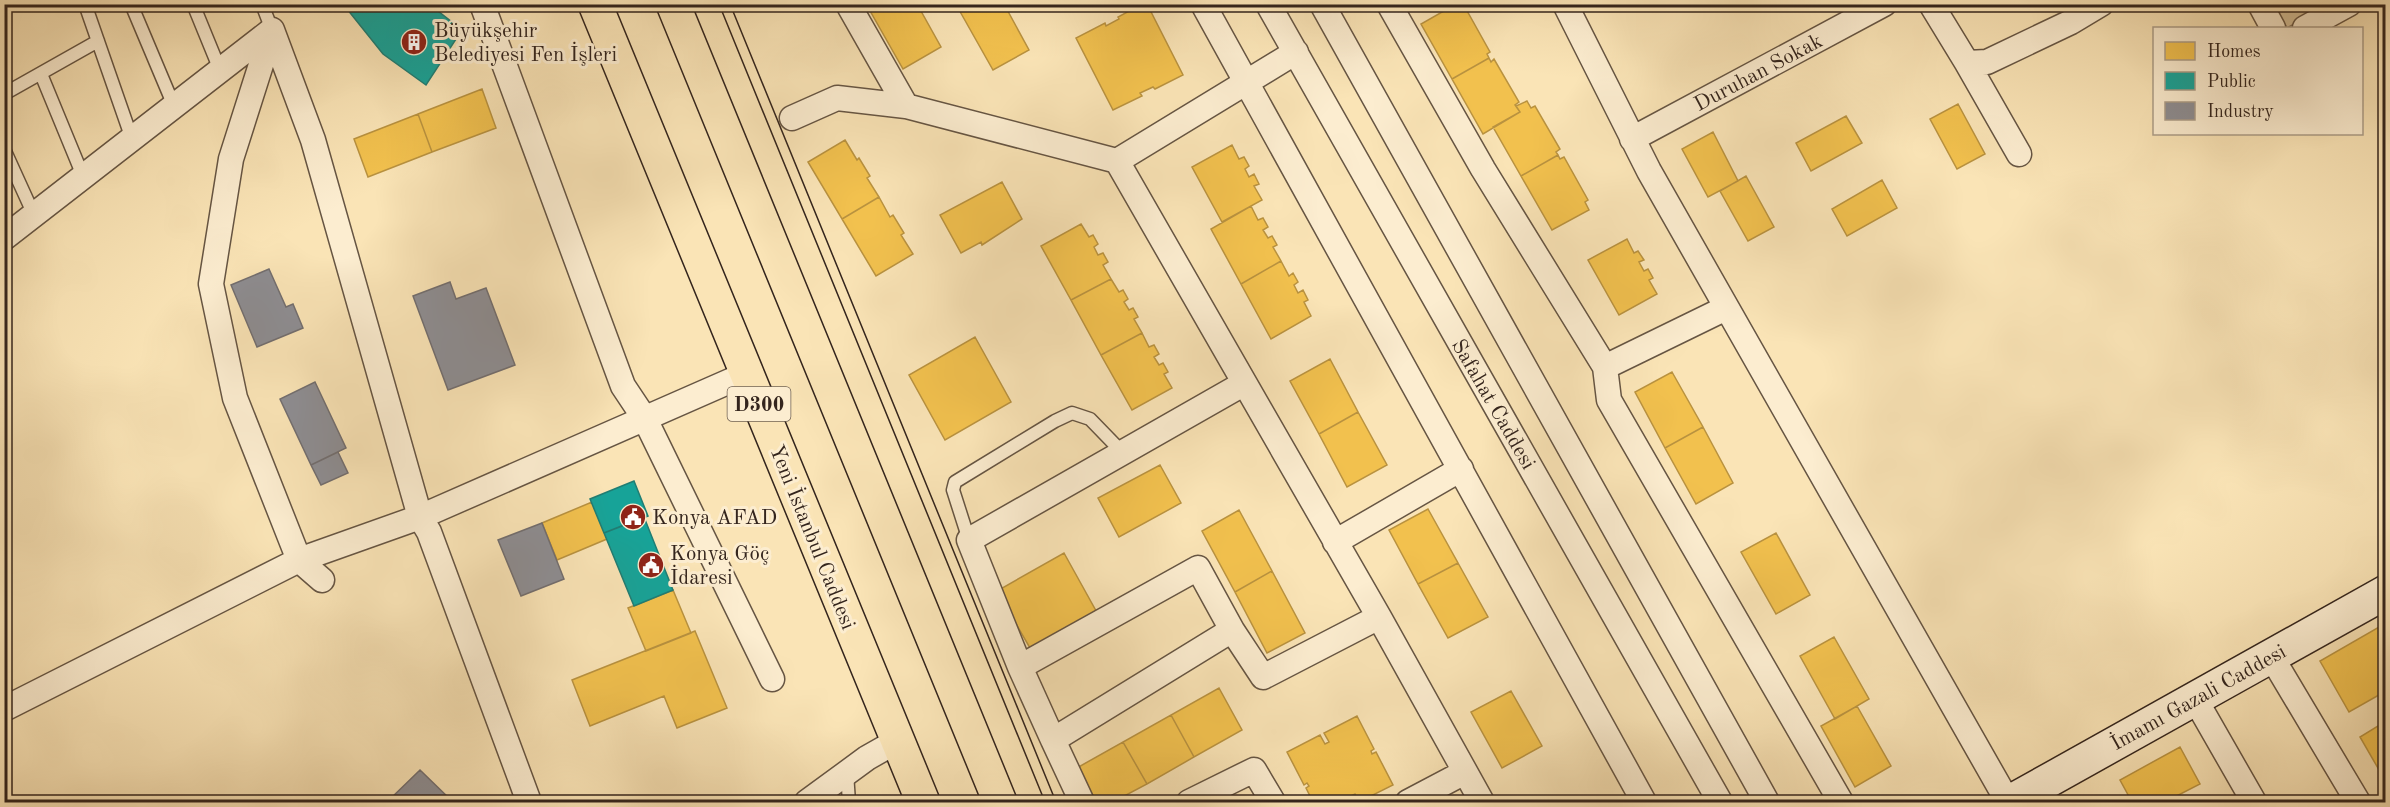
<svg xmlns="http://www.w3.org/2000/svg" width="2390" height="807" font-family="'Old Standard TT',serif">
<style>
.park{fill:url(#park-crowns);stroke:#86745c;stroke-width:1.5}
.homes{fill:#f2c14e;stroke:#b9923f;stroke-width:1.5}
.public{fill:#17a398;stroke:#207d73;stroke-width:1.5}
.industry{fill:#8d8d92;stroke:#726e6f;stroke-width:1.5}
.lines{fill:none;stroke-linecap:round;stroke-linejoin:round}
.lane-casing{stroke:#665543;stroke-width:15}
.street-casing{stroke:#665543;stroke-width:27}
.secondary-casing{stroke:#34251d;stroke-width:36}
.highway-casing{stroke:#34251d;stroke-width:36}
.lane{stroke:#fcedd0;stroke-width:12}
.street{stroke:#fcedd0;stroke-width:24}
.secondary{stroke:#fcedd0;stroke-width:33}
.highway{stroke:#fae4b6;stroke-width:33}
.tram{stroke:#34251d;stroke-width:1.5}
.labels{text-anchor:middle;stroke-width:6;stroke-linejoin:round;paint-order:stroke}
.shield{fill:#fcedd0;stroke:#706153;stroke-width:1.5}
.shield-label{font-size:20px;font-weight:bold;fill:#34251d}
.poi-label{font-size:21px;fill:#34251d;stroke:#fcedd0;text-anchor:start}
.street-label{font-size:21px;fill:#34251d;stroke:#fcedd0}
</style>
<defs>
<pattern id="park-crowns" width="20" height="18" patternUnits="userSpaceOnUse" patternTransform="scale(1.5)"><rect width="20" height="18" fill="#d8c49c"/><path d="M2 6a3 3 0 1 1 6 0M12 15a3 3 0 1 1 6 0" fill="none" stroke="#baa886"/></pattern>
</defs>
<rect width="100%" height="100%" fill="#fae4b6"/>
<filter id="stains"><feTurbulence type="fractalNoise" baseFrequency=".00333" numOctaves="4"/><feColorMatrix values="0 0 0 0 .2 0 0 0 0 .09 0 0 0 0 .02 0 0 0 .5 -.17"/></filter>
<radialGradient id="worn" r=".72"><stop offset=".6" stop-color="#630" stop-opacity="0"/><stop offset="1" stop-color="#630" stop-opacity=".3"/></radialGradient>
<path class="park" d="M2273 5H2328L2287 28Z"/>
<path class="homes" d="M878 4H917L941 47 903 69 869 9Z
M963 4H1004L1029 50 993 70 958 8Z
M1142 4H1147L1183 75 1155 89 1153 87 1140 93 1142 96 1113 110 1076 38 1105 23 1106 26 1119 19 1118 17Z
M1456 4H1458L1462 11 1466 9 1490 52 1487 54 1489 58 1452 79 1421 24Z
M1489 58 1491 62 1494 59 1519 102 1515 105 1520 112 1483 134 1452 79Z
M482 89 496 128 432 152 418 114Z
M1527 101 1531 108 1535 106 1560 149 1556 152 1558 155 1521 176 1493 127 1520 112 1516 106Z
M1958 104 1985 154 1957 169 1930 119Z
M418 114 432 152 368 177 354 139Z
M1846 116 1862 143 1811 171 1796 143Z
M1713 132 1738 181 1708 197 1682 149Z
M845 140 857 160 859 158 870 176 867 178 879 197 842 219 808 162Z
M1232 145 1239 159 1244 157 1249 166 1245 169 1249 177 1254 174 1259 184 1254 186 1262 200 1222 222 1192 167Z
M1558 155 1560 159 1564 157 1588 200 1585 202 1589 210 1552 230 1521 176Z
M1746 176 1774 227 1748 241 1720 191Z
M1882 180 1897 208 1847 236 1832 209Z
M1002 182 1022 219 982 245 981 242 961 253 940 215Z
M879 197 890 217 893 215 904 233 901 235 913 254 876 276 842 219Z
M1251 206 1258 220 1263 218 1268 227 1263 230 1268 238 1272 236 1277 245 1273 247 1281 261 1241 284 1211 229Z
M1081 224 1089 237 1093 235 1098 244 1094 247 1098 255 1103 253 1108 262 1103 265 1111 279 1071 300 1041 246Z
M1627 239 1634 253 1638 251 1644 260 1639 262 1644 271 1648 269 1653 278 1649 280 1657 294 1619 315 1588 260Z
M1281 261 1289 276 1293 273 1298 282 1294 285 1298 293 1303 290 1308 300 1304 302 1311 316 1271 339 1241 284Z
M1111 279 1119 292 1123 290 1128 299 1124 302 1129 310 1133 308 1138 317 1134 319 1142 333 1101 355 1071 300Z
M1142 333 1149 347 1154 345 1159 354 1154 357 1159 365 1163 363 1168 372 1164 374 1172 388 1132 410 1101 355Z
M975 337 1011 402 945 440 909 375Z
M1330 359 1358 412 1319 434 1290 381Z
M1672 372 1703 427 1665 448 1635 392Z
M1358 412 1387 465 1347 487 1319 434Z
M1703 427 1733 483 1696 504 1665 448Z
M1160 465 1181 503 1119 537 1098 498Z
M592 502 607 539 557 560 542 523Z
M1428 509 1458 563 1418 584 1389 530Z
M1239 510 1272 571 1235 592 1202 531Z
M1776 533 1810 595 1776 614 1741 552Z
M1064 553 1100 618 1034 655 997 591Z
M1458 563 1488 617 1448 638 1418 584Z
M1272 571 1305 633 1267 653 1235 592Z
M673 590 691 633 646 651 628 608Z
M2386 623V691L2349 712 2320 661Z
M695 631 727 708 677 728 664 696 590 726 572 680Z
M1834 637 1869 699 1835 719 1800 656Z
M1219 688 1242 730 1194 757 1171 715Z
M1511 691 1542 746 1502 768 1471 712Z
M1857 706 1891 766 1855 787 1821 726Z
M1171 715 1194 757 1147 784 1123 742Z
M1357 716 1374 749 1371 751 1372 754 1376 752 1393 785 1359 802 1355 794 1351 796 1355 802H1313L1306 788 1309 786 1307 783 1304 785 1287 752 1320 735 1325 744 1329 742 1324 733Z
M2386 721V782L2360 737Z
M1123 742 1147 784 1113 802H1094L1075 769Z
M2180 747 2200 784 2165 802H2132L2120 780Z"/>
<path class="public" d="M343 4H429L462 30 426 85 383 54Z
M634 481 648 516 604 533 590 499Z
M644 517 673 590 634 606 604 533Z"/>
<path class="industry" d="M269 269 286 307 293 304 303 328 257 347 231 285Z
M450 282 456 299 486 288 515 365 448 390 413 296Z
M315 382 346 448 311 465 280 399Z
M338 452 348 473 321 485 311 465Z
M542 523 564 579 521 596 498 540Z
M420 770 453 802H387Z"/>
<g class="lines">
<g class="lane-casing">
<path id="lane" d="M85 4 132 139
M131 4 174 106
M193 4 220 70
M262 4 272 30
M41 74 83 176
M4 94 98 41
M4 149 34 215
M969 540 953 490 955 482 1055 421 1072 413 1090 419 1123 453
M847 773 849 802"/>
</g>
<g class="street-casing">
<path id="street" d="M482 4 623 386 645 419 772 679
M848 4 906 106 1117 161 1379 617 1482 802
M1203 4 1644 802
M1268 4 1720 802
M1322 4 1767 802
M1389 4 1483 169 1605 367 1609 400 1841 802
M1565 4 1649 171 2008 802
M1931 4 1967 63 1987 62 2071 22 2101 4
M2260 4 2273 28
M2305 28 2349 4
M272 30 313 140 420 517 429 532 529 802
M272 30 231 159 211 284 235 398 299 560 322 580
M1967 63 2019 154
M792 118 837 98 906 106
M1632 139 1884 4
M1117 161 1296 52
M4 238 272 30
M1605 367 1726 308
M1335 542 1461 469
M2271 656 2358 802
M1020 667 1198 568 1232 630
M2195 699 2254 802
M4 709 299 560 420 517 746 374
M1053 740 1020 667 969 540 1243 384
M807 802 867 758 897 741
M1082 802 1053 740 1232 630 1263 677 1379 617
M1189 802 1254 770 1273 802
M1408 802 1465 772"/>
</g>
<g class="secondary-casing">
<path id="secondary" d="M2010 802 2386 592"/>
</g>
<g class="highway-casing">
<path id="highway" d="M595 4 923 802
M673 4 1000 802"/>
</g>
<use href="#lane" class="lane"/>
<use href="#street" class="street"/>
<use href="#secondary" class="secondary"/>
<use href="#highway" class="highway"/>
<path class="tram" d="M719 4 1045 802
M730 4 1056 802"/>
</g>
<defs>
<g id="building-disc" transform="scale(1.35)"><circle r="9.5" fill="#8f2418" stroke="#fcedd0"/><path d="M-4-6H4V6H1V3H-1V6H-4ZM-2.5-4.3h1.7v1.8h-1.7ZM.8-4.3h1.7v1.8H.8ZM-2.5-1h1.7V.8h-1.7ZM.8-1h1.7V.8H.8Z" fill="#fff"/></g>
<g id="civic-disc" transform="scale(1.35)"><circle r="9.5" fill="#8f2418" stroke="#fcedd0"/><path d="M-.6-6.5H3V-4.5H.6V-3L4-1V1h2V6H-6V1h2V-1L-.6-3ZM-1.2 2.5V6h2.4V2.5Z" fill="#fff"/></g>
</defs>
<g fill-rule="evenodd">
<use href="#building-disc" x="414" y="42"/>
<use href="#civic-disc" x="633" y="517"/>
<use href="#civic-disc" x="651" y="565"/>
</g>
<g class="labels">
<rect class="shield" x="727.5" y="387" width="63" height="34" rx="4.5"/>
<g class="shield-label">
<text x="759" y="411">D300</text>
</g>
<g class="poi-label">
<text x="434" y="37">Büyükşehir<tspan x="434" dy="24">Belediyesi Fen İşleri</tspan></text>
<text x="652" y="524">Konya AFAD</text>
<text x="670" y="560">Konya Göç<tspan x="670" dy="24">İdaresi</tspan></text>
</g>
<g class="street-label">
<text transform="translate(1758 72) rotate(-28)" y="7">Duruhan Sokak</text>
<text transform="translate(1494 404) rotate(60)" y="7">Safahat Caddesi</text>
<text transform="translate(813 537) rotate(68)" y="7">Yeni İstanbul Caddesi</text>
<text transform="translate(2198 697) rotate(-29)" y="7">İmamı Gazali Caddesi</text>
</g>
</g>
<rect width="2390" height="807" fill="none" stroke="#fae4b6" stroke-width="24"/>
<rect x="6" y="6" width="2378" height="795" fill="none" stroke="#34251d" stroke-width="3"/>
<rect x="12" y="12" width="2366" height="783" fill="none" stroke="#34251d" stroke-width="1.5"/>
<rect x="2153" y="27" width="210" height="108" fill="#fcedd0" stroke="#ac9d88" stroke-width="1.5"/>
<rect x="2165" y="42" width="30" height="18" fill="#f2c14e" stroke="#ac9d88" stroke-width="1.5"/>
<text x="2207" y="57" font-size="18" fill="#34251d">Homes</text>
<rect x="2165" y="72" width="30" height="18" fill="#17a398" stroke="#ac9d88" stroke-width="1.5"/>
<text x="2207" y="87" font-size="18" fill="#34251d">Public</text>
<rect x="2165" y="102" width="30" height="18" fill="#8d8d92" stroke="#ac9d88" stroke-width="1.5"/>
<text x="2207" y="117" font-size="18" fill="#34251d">Industry</text>
<rect width="100%" height="100%" filter="url(#stains)"/>
<rect width="100%" height="100%" fill="url(#worn)"/>
</svg>
